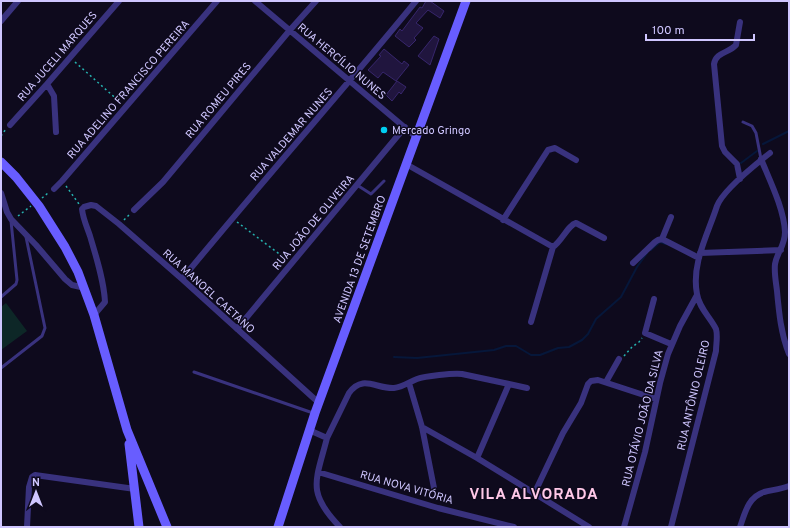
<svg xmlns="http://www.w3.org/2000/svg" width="790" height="528" font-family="Overpass,sans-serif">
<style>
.green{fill:#0d2727}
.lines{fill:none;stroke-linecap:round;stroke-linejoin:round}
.stream{stroke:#06173a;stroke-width:2}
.building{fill:#20153e;stroke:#37266c}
.path{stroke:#26b3b0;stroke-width:1.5;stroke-dasharray:2 3;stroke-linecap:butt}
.service{stroke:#39327e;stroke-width:3}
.minor{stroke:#39327e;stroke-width:6}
.secondary{stroke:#685dff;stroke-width:9}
.poi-dot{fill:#00cef1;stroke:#0e0a1d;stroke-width:1.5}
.labels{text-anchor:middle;stroke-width:3;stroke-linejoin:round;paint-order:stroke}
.street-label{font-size:11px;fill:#cfc6ff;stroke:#0e0a1d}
.poi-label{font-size:11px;fill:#cfc6ff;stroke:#0e0a1d;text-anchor:start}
.district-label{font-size:15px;font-weight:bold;letter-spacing:1px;fill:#ffc8e8;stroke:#0e0a1d}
</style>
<rect width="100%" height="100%" fill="#0e0a1d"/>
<path class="green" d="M6 303 27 331 1 350V307Z"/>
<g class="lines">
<path class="stream" d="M763 144 789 131
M741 163 757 151
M651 250 660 242 666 244
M394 357 417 358 494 350 506 346H516L531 355H540L558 348 569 347 582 340 588 334 596 319 621 297 637 267 647 253"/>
</g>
<path class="building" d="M426 1H430L444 11 440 18 428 10 416 23 423 28 414 38 416 40 409 47 395 36 400 29 402 31 420 7 422 8Z
M434 36 439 39 430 65 418 56Z
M384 49 402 64 404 61 409 65 396 81 383 72 378 78 368 70 381 56 379 55Z
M397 81 406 87 401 94 399 92 392 101 386 95Z"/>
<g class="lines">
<path class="path" d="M75 62 121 103
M1 136 6 129
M66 186 79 204
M42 198 48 193
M18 216 31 206
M124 220 130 214
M237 222 286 259
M624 356 632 347 639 342 642 338
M435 494 437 502"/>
<path class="service" d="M743 122 752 126 756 133 761 159
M357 185 371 194 384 181
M1 297 16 284 17 280 11 221
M1 368 42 336 45 328 26 237
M194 372 313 413"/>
<path class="minor" d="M255 1 416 137
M1 21 18 1
M47 84 54 96 56 132
M10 125 47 84 119 1
M761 159C770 181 784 209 785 232 785 246 777 252 775 264 774 273 776 282 777 291 779 313 781 334 789 354
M406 164 553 247 531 322
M740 179 737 164 725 152 722 146 714 64C716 52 729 53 736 45L740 22
M54 189 62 181 217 1
M1 193 7 212 11 219 36 245 65 279 72 285 85 288
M134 210 163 182 290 30 316 1
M503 220 548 150 555 148 576 160
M662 239 671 217
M553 247C562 241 568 225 576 223L604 238
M700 253 781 250
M633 263 655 242 658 240 662 239 699 258
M182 279C259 185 339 95 416 1
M654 299 645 333 671 344
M94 315 105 302C104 281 96 256 90 236 87 227 83 219 82 209L84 207 91 205 96 206 119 224 182 279 319 403
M237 329 405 127
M606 382 619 359
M409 383 422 427 434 488
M509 384 527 388
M422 427 477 458 589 527
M309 430 327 438C316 481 306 492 340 527
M327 438 349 393C363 374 376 389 394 388 403 387 409 382 417 379 425 376 453 373 462 374L509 384 477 458
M318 472 438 508 514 527
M534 494 563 433 581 403 588 384 591 381 598 380 656 399
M27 527 29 487 32 477 35 475 135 489
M624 527 645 452 660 383 668 354 680 326 697 295
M671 527 716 351C716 344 718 336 716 329 710 317 699 308 697 294 691 264 708 234 717 206 723 190 756 164 770 153
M740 527C745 513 748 497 764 492 772 490 781 489 789 486"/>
<path class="secondary" d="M1 162 16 177 39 206 65 247 78 272 94 315 127 430 167 527
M129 444 139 527
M278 527 315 413 466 1"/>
</g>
<circle class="poi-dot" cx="384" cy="130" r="4"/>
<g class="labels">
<g class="street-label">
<text transform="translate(57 56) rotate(-49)" y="4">RUA JUCELI MARQUES</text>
<text transform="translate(342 61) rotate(40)" y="4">RUA HERCÍLIO NUNES</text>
<text transform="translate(128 89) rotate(-49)" y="4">RUA ADELINO FRANCISCO PEREIRA</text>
<text transform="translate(218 100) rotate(-50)" y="4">RUA ROMEU PIRES</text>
<text transform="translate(291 134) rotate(-49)" y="4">RUA VALDEMAR NUNES</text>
<text transform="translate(313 222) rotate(-50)" y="4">RUA JOÃO DE OLIVEIRA</text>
<text transform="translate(359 259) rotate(-70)" y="4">AVENIDA 13 DE SETEMBRO</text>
<text transform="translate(209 291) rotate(42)" y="4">RUA MANOEL CAETANO</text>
<text transform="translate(693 395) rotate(-77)" y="4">RUA ANTÔNIO OLEIRO</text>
<text transform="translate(642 418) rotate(-76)" y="4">RUA OTÁVIO JOÃO DA SILVA</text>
<text transform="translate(407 487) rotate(16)" y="4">RUA NOVA VITÓRIA</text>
</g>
<g class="poi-label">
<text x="392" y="134">Mercado Gringo</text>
</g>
<g class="district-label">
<text x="534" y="499">VILA ALVORADA</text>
</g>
</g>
<rect width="790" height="528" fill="none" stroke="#cfc6ff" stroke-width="4"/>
<g transform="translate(36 492)" stroke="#0e0a1d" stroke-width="3" paint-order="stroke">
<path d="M0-3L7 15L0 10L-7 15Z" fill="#cfc6ff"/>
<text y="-6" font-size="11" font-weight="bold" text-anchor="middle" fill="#cfc6ff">N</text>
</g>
<path d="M646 34v6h108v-6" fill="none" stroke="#cfc6ff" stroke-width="2"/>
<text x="652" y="34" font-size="12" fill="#cfc6ff" stroke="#0e0a1d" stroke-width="3" paint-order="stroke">100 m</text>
</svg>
